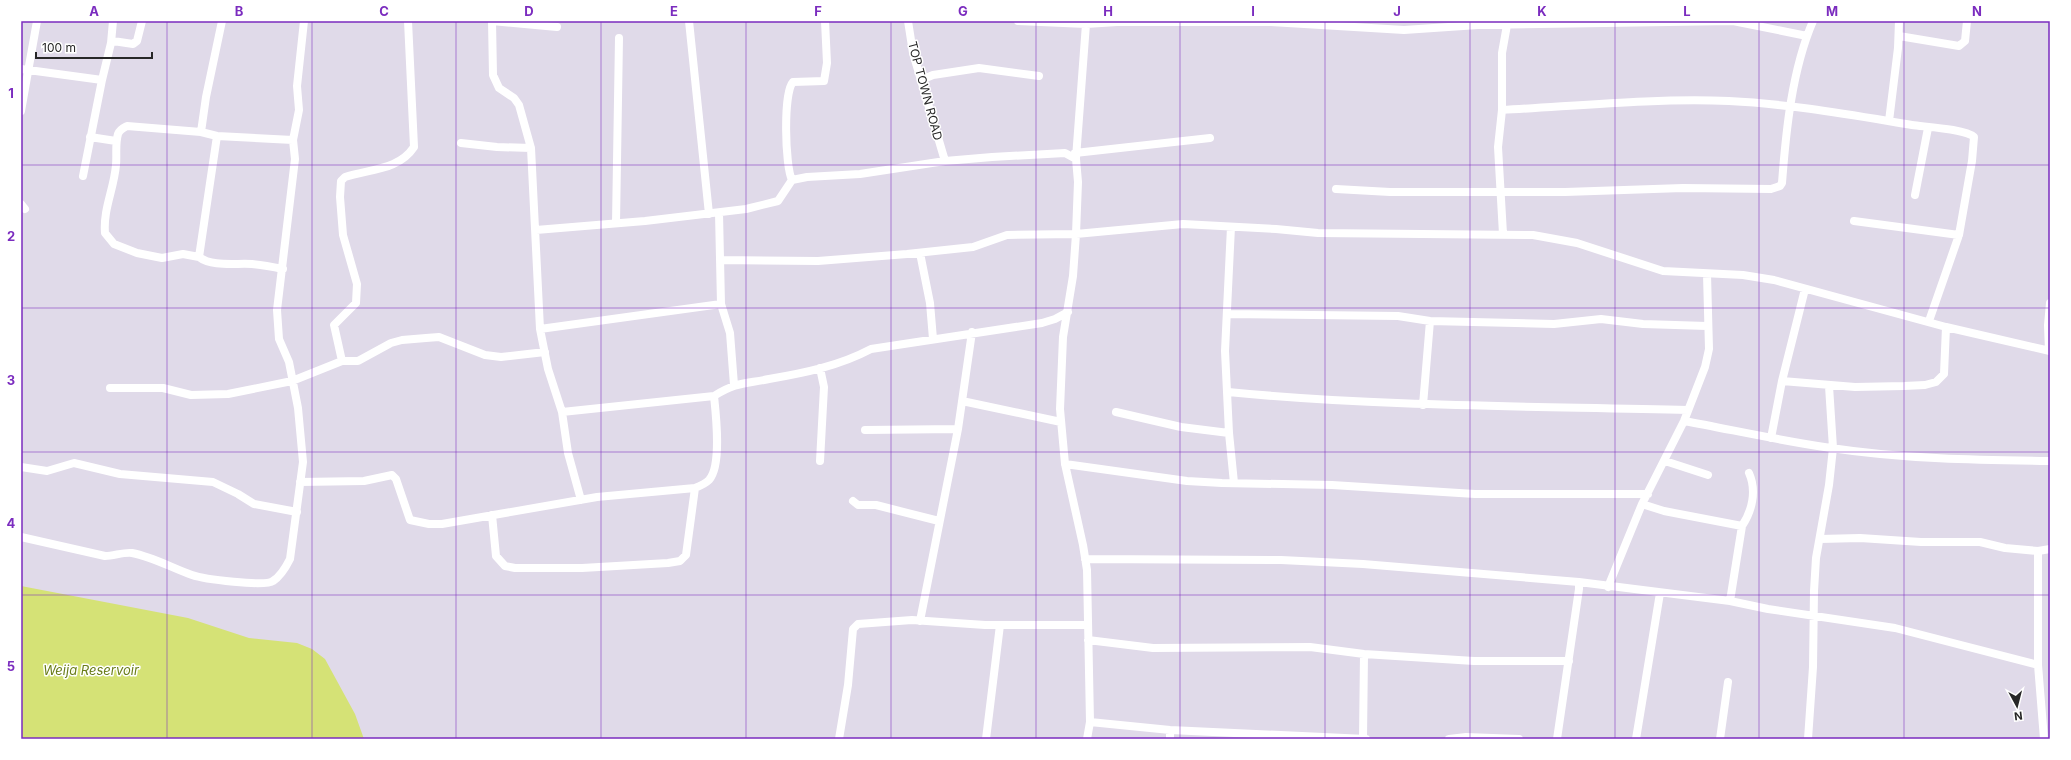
<svg xmlns="http://www.w3.org/2000/svg" width="2071" height="760" font-family="Inter,sans-serif">
<style>
.water{fill:#d5e276}
.lines{fill:none;stroke-linecap:round;stroke-linejoin:round}
.minor{stroke:#fff;stroke-width:8}
.grid{fill:none;stroke:#7b2cbf;stroke-width:1;stroke-opacity:0.55}
.labels{text-anchor:middle;stroke-width:3;stroke-linejoin:round;paint-order:stroke}
.street-label{font-size:12px;fill:#272727;stroke:#fff}
.water-label{font-size:13px;font-style:italic;fill:#6a7d19;stroke:#fff}
.neatline{fill:none;stroke:#7b2cbf;stroke-width:1.5}
.grid-label{font-size:13px;text-anchor:middle;font-weight:bold;fill:#7b2cbf}
</style>
<rect width="100%" height="100%" fill="#e0dae9"/>
<path class="water" d="M21 586 188 618 249 638 297 643 312 649 325 659 355 714 364 739H21Z"/>
<g class="lines">
<path class="minor" d="M492 21 493 75 499 88 514 98 519 105 531 148 540 329 548 369 562 412 568 453 581 500
M492 21 557 27
M689 21 709 214
M908 21 913 53 945 161
M1018 21 1086 24 1117 22H1271L1404 30 1478 25 1733 21 1807 36
M1899 36 1959 46 1965 41 1967 21
M111 43 113 21
M21 69 102 80 111 43 113 41 133 44 137 41 142 21
M921 80 933 75 979 68 1039 76
M1502 110C1577 106 1653 98 1729 101 1791 104 1851 115 1912 125 1926 127 1965 129 1974 137L1972 161 1959 235 1929 321
M21 111 37 21
M1889 121 1898 48 1899 21
M201 132 206 97 222 21
M217 136 199 257C212 267 235 263 252 264 262 265 273 267 283 269
M90 137 116 141
M461 143 497 147 531 148
M1075 153 1210 138
M1076 158 1086 24
M83 176 102 80
M792 180C785 166 783 93 793 82L824 81 827 63 825 21
M1336 189 1390 192H1565L1683 188 1771 189 1780 186 1782 183C1786 130 1792 70 1813 21
M1915 195 1928 128
M21 204 25 209
M719 213 721 304 730 333 734 385
M1854 221 1959 235
M616 223 619 38
M1231 227 1225 351 1229 433 1234 483
M536 230 645 221 746 209 778 201 792 180 807 177 860 174 945 161 992 157 1065 153 1076 159 1078 182 1076 234 1073 276 1063 337 1060 409 1065 464 1083 545 1087 570 1090 722 1087 739
M1503 234 1498 147 1502 110V53L1507 25
M920 253 930 303 933 339
M199 257 183 254 162 258 137 253 114 244 105 233C103 209 114 189 116 165 117 155 115 144 118 134 120 129 123 128 127 126L201 132 217 136 293 140
M720 260 818 261 907 254 973 247 1007 235 1076 234 1183 224 1276 229 1318 233 1533 235 1577 243 1663 271 1743 275 1774 280 1946 327 2050 351
M1228 314 1398 316 1430 321 1554 324 1601 319 1643 324 1707 326
M540 329 721 304
M2049 351 2048 325 2050 303
M342 361 334 325 356 303 357 284 343 235 340 197 341 181 345 177C370 169 399 170 414 147L408 21
M1782 381 1855 387 1904 386 1925 385 1936 382 1944 374 1946 327
M110 388H163L191 395 228 394 292 381 342 361H358L391 343 402 340 426 338 439 337 485 355 501 357 545 352
M1228 392C1381 407 1535 406 1688 410
M962 401 1061 422
M1423 405 1430 321
M562 412 714 396C736 382 745 384 769 379 804 373 839 366 871 349L1042 323 1055 319 1068 312
M1116 412 1181 427 1229 433
M1684 421C1733 430 1782 441 1831 448 1903 459 1977 460 2050 461
M865 430 958 429
M1771 438 1782 381 1805 289
M820 461 824 387 820 368
M1665 461 1708 475
M1065 464 1187 481 1222 483 1332 485 1475 494H1648
M21 467 47 471 74 463 120 474 213 482 238 494 254 504 297 512
M300 482 364 481 392 475 396 479 410 520 429 524H442L597 497 695 488C700 486 705 484 709 480 722 466 716 415 714 396
M853 501 858 505H876L939 521
M1642 504 1664 511 1742 526
M492 515 496 556 505 566 515 568H582L668 563 680 561 686 555 695 488
M21 537 105 556C114 556 123 552 132 553 153 557 172 568 192 575 203 579 265 587 273 581 281 576 286 567 290 559L303 462 298 408 289 362 279 339 277 310 295 159 293 140 299 110 297 86 304 21
M1820 539 1860 538 1921 542H1980L2005 548 2038 551 2050 549
M2038 551V665L2044 739
M1085 559 1281 560 1363 564 1579 582
M1608 587 1642 504 1684 421 1705 367 1709 349 1707 274
M1730 601 1742 526C1752 511 1757 491 1749 473
M920 621 958 429 972 332
M1088 640 1153 648 1310 647 1364 654 1474 661H1569
M1090 722 1170 730 1366 739
M1363 738 1364 654
M839 739 848 685 853 629 858 624 912 620 985 625H1088
M986 739 1000 625
M1170 739V730
M1449 739 1466 737 1519 739
M1557 739 1579 589V582L1730 601 1768 609 1895 628 2038 665
M1636 739 1660 593
M1720 739 1728 682
M1808 739 1813 667 1814 591 1816 558 1829 485 1833 448 1829 386"/>
</g>
<path class="grid" d="M167 21V739M312 21V739M456 21V739M601 21V739M746 21V739M891 21V739M1036 21V739M1180 21V739M1325 21V739M1470 21V739M1615 21V739M1759 21V739M1904 21V739M21 165H2050M21 308H2050M21 452H2050M21 595H2050"/>
<g class="labels">
<g class="street-label">
<text transform="translate(925 91) rotate(75)" y="4">TOP TOWN ROAD</text>
</g>
<g class="water-label">
<text x="91" y="675">Weija Reservoir</text>
</g>
</g>
<rect width="2071" height="760" fill="none" stroke="#ffffff" stroke-width="44"/>
<g transform="translate(2017 706) rotate(173)" stroke="#ffffff" stroke-width="3" paint-order="stroke">
<path d="M0-3L7 15L0 10L-7 15Z" fill="#272727"/>
<text y="-6" font-size="11" font-weight="bold" text-anchor="middle" fill="#272727">N</text>
</g>
<path d="M36 52v6h116v-6" fill="none" stroke="#272727" stroke-width="2"/>
<text x="42" y="52" font-size="12" fill="#272727" stroke="#ffffff" stroke-width="3" paint-order="stroke">100 m</text>
<rect x="22" y="22" width="2027" height="716" class="neatline"/>
<g class="grid-label">
<text x="94" y="16">A</text>
<text x="239" y="16">B</text>
<text x="384" y="16">C</text>
<text x="529" y="16">D</text>
<text x="674" y="16">E</text>
<text x="818" y="16">F</text>
<text x="963" y="16">G</text>
<text x="1108" y="16">H</text>
<text x="1253" y="16">I</text>
<text x="1397" y="16">J</text>
<text x="1542" y="16">K</text>
<text x="1687" y="16">L</text>
<text x="1832" y="16">M</text>
<text x="1977" y="16">N</text>
<text x="11" y="98">1</text>
<text x="11" y="241">2</text>
<text x="11" y="385">3</text>
<text x="11" y="528">4</text>
<text x="11" y="671">5</text>
</g>
</svg>
